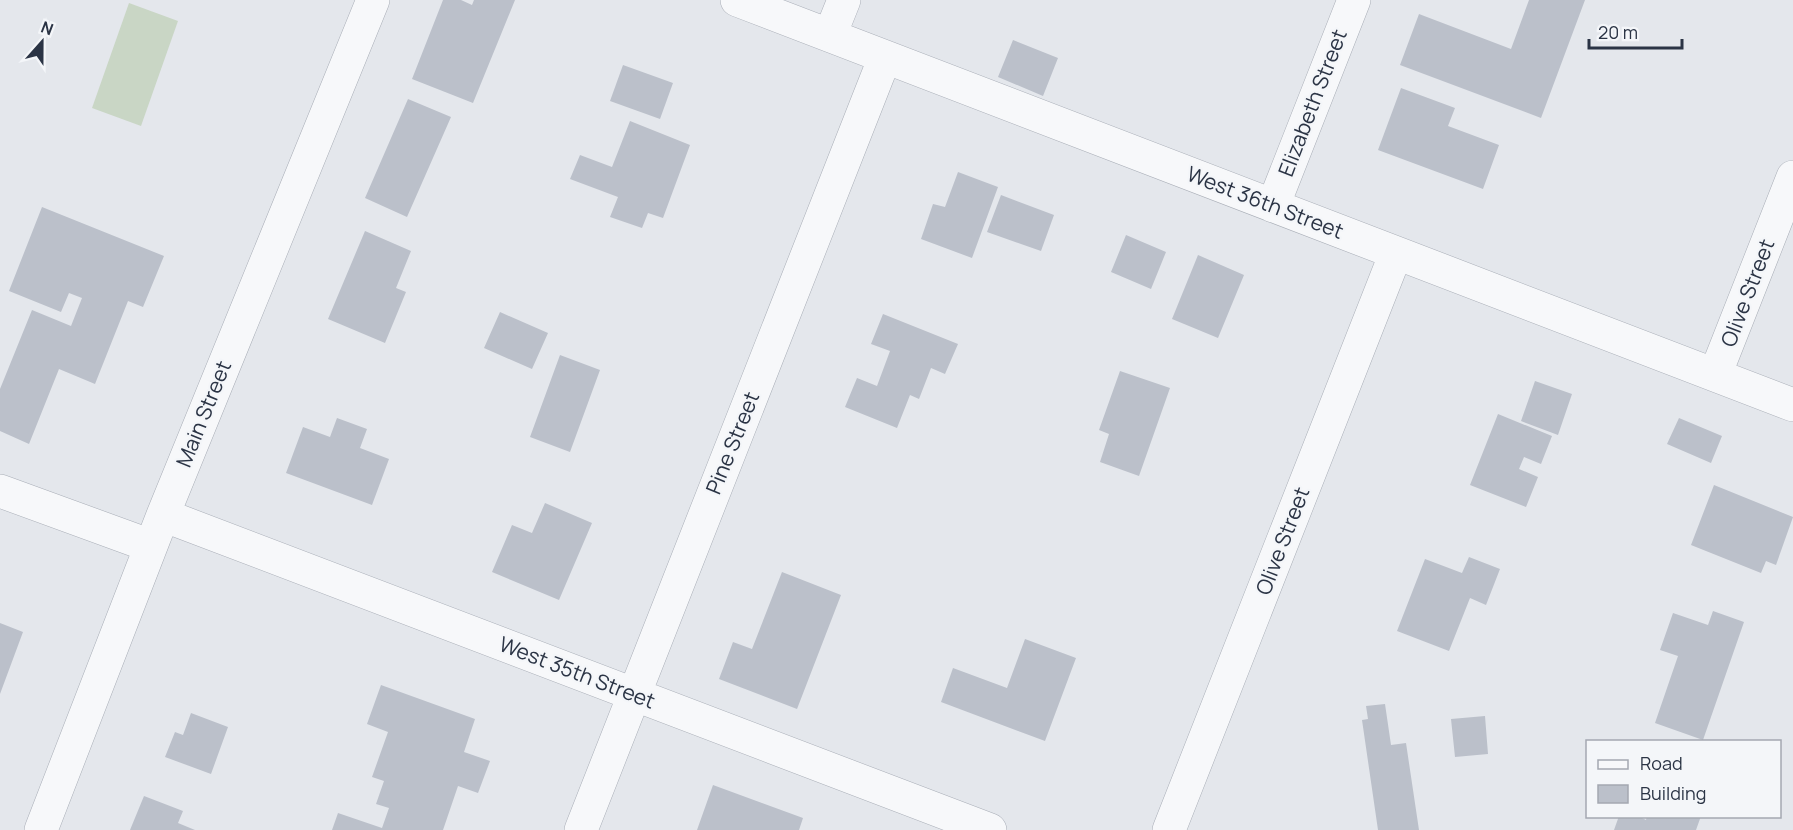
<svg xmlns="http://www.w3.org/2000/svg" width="1793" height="830" font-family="Manrope,sans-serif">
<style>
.garden{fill:#c9d6c5}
.building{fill:#bbc0ca}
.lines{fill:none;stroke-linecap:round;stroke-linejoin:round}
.street-casing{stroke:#a9aeb7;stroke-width:34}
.street{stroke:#f7f8fa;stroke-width:33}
.labels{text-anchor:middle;stroke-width:4.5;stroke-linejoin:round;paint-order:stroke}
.street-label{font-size:21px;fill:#2b3445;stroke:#f4f6f9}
</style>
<rect width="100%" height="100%" fill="#e4e7ec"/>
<path class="garden" d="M129 3 178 21 141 126 92 108Z"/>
<path class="building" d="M443 0H461L472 5 474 0H515L473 103 412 79Z
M1529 0H1585L1541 118 1400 65 1419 14 1511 49Z
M1013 40 1058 58 1043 96 998 77Z
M623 65 673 83 660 119 610 101Z
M1401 88 1455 108 1448 126 1499 145 1483 189 1378 150Z
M408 99 451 117 407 217 365 198Z
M630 121 690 145 663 218 648 213 642 228 610 217 618 197 570 179 580 155 612 167Z
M958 172 998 187 972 258 921 239 933 204 945 207Z
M1001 195 1054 215 1041 251 987 232Z
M42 207 164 256 143 307 128 301 95 384 59 369 29 444 0 431V389L32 310 71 326 82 298 69 293 61 312 9 291Z
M365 231 411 251 396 288 406 292 385 343 328 319Z
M1126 235 1166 252 1151 289 1111 272Z
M1198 255 1244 275 1218 338 1172 319Z
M500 312 548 333 532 369 484 348Z
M883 314 958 344 945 374 931 368 919 399 910 395 897 428 845 407 857 378 877 386 890 351 871 344Z
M560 355 600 370 570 452 530 437Z
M1120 371 1170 388 1139 476 1100 462 1109 434 1099 430Z
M1535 381 1572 394 1558 435 1521 421Z
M1498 414 1552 436 1541 464 1524 457 1519 469 1538 477 1526 507 1470 485Z
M337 418 367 429 360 448 389 459 372 505 286 473 303 427 330 437Z
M1679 418 1722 436 1711 463 1667 444Z
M1714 485 1793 517 1776 565 1766 561 1761 573 1691 545Z
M545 503 592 523 559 600 492 572 512 525 532 533Z
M1469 557 1500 569 1486 605 1470 598 1449 651 1397 631 1425 559 1462 573Z
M782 572 841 595 797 709 719 679 733 642 752 649Z
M1713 611 1744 622 1703 740 1655 723 1678 656 1660 650 1673 613 1708 625Z
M0 623 23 632 0 694Z
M1025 639 1076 658 1045 741 941 702 953 668 1007 688Z
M381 685 475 719 464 752 490 761 478 793 458 786 443 830H332L338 813 382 828 389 808 376 804 384 781 372 777 388 732 367 724Z
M1385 704 1391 745 1406 743 1419 830H1378L1362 720 1368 719 1366 706Z
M191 713 228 727 211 774 165 757 175 732 183 735Z
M1485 716 1488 754 1455 757 1451 719Z
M713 785 803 818 799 830H697Z
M144 796 183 811 178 823 195 830H130Z
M1619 816H1638L1646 820 1647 816H1701L1696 830H1614Z"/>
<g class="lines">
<g class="street-casing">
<path id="street" d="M737 0 1793 405
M830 35 844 0
M1273 206 1354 0
M1715 375 1793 177
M0 491 151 546
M163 515 990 830
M41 830 163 515 373 0
M581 830 885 57
M1169 830 1396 253"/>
</g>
<use href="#street" class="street"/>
</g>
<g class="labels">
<g class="street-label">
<text transform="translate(1313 103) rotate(-69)" y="7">Elizabeth Street</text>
<text transform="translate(1265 203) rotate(21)" y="7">West 36th Street</text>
<text transform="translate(1748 293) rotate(-69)" y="7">Olive Street</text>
<text transform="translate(204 414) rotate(-68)" y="7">Main Street</text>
<text transform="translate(733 443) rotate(-68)" y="7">Pine Street</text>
<text transform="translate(1283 541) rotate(-69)" y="7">Olive Street</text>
<text transform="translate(577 673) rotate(21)" y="7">West 35th Street</text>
</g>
</g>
<rect x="1586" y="740" width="195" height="78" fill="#f4f6f9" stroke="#a4a8b1" stroke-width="1.5"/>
<rect x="1598" y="760" width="30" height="9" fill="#f7f8fa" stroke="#a4a8b1" stroke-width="1.5"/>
<text x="1640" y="770" font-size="18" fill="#2b3445">Road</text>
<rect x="1598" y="785" width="30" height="18" fill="#bbc0ca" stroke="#a4a8b1" stroke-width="1.5"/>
<text x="1640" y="800" font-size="18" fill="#2b3445">Building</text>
<g transform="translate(42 42) rotate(21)" stroke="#f4f6f9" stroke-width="4.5" paint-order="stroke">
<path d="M0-4.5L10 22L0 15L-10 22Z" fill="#2b3445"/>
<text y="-9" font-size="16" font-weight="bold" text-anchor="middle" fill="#2b3445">N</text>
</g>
<path d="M1589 39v9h93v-9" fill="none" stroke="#2b3445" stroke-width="3"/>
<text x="1598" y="39" font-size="18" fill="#2b3445" stroke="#f4f6f9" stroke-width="4.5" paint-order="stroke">20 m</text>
</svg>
